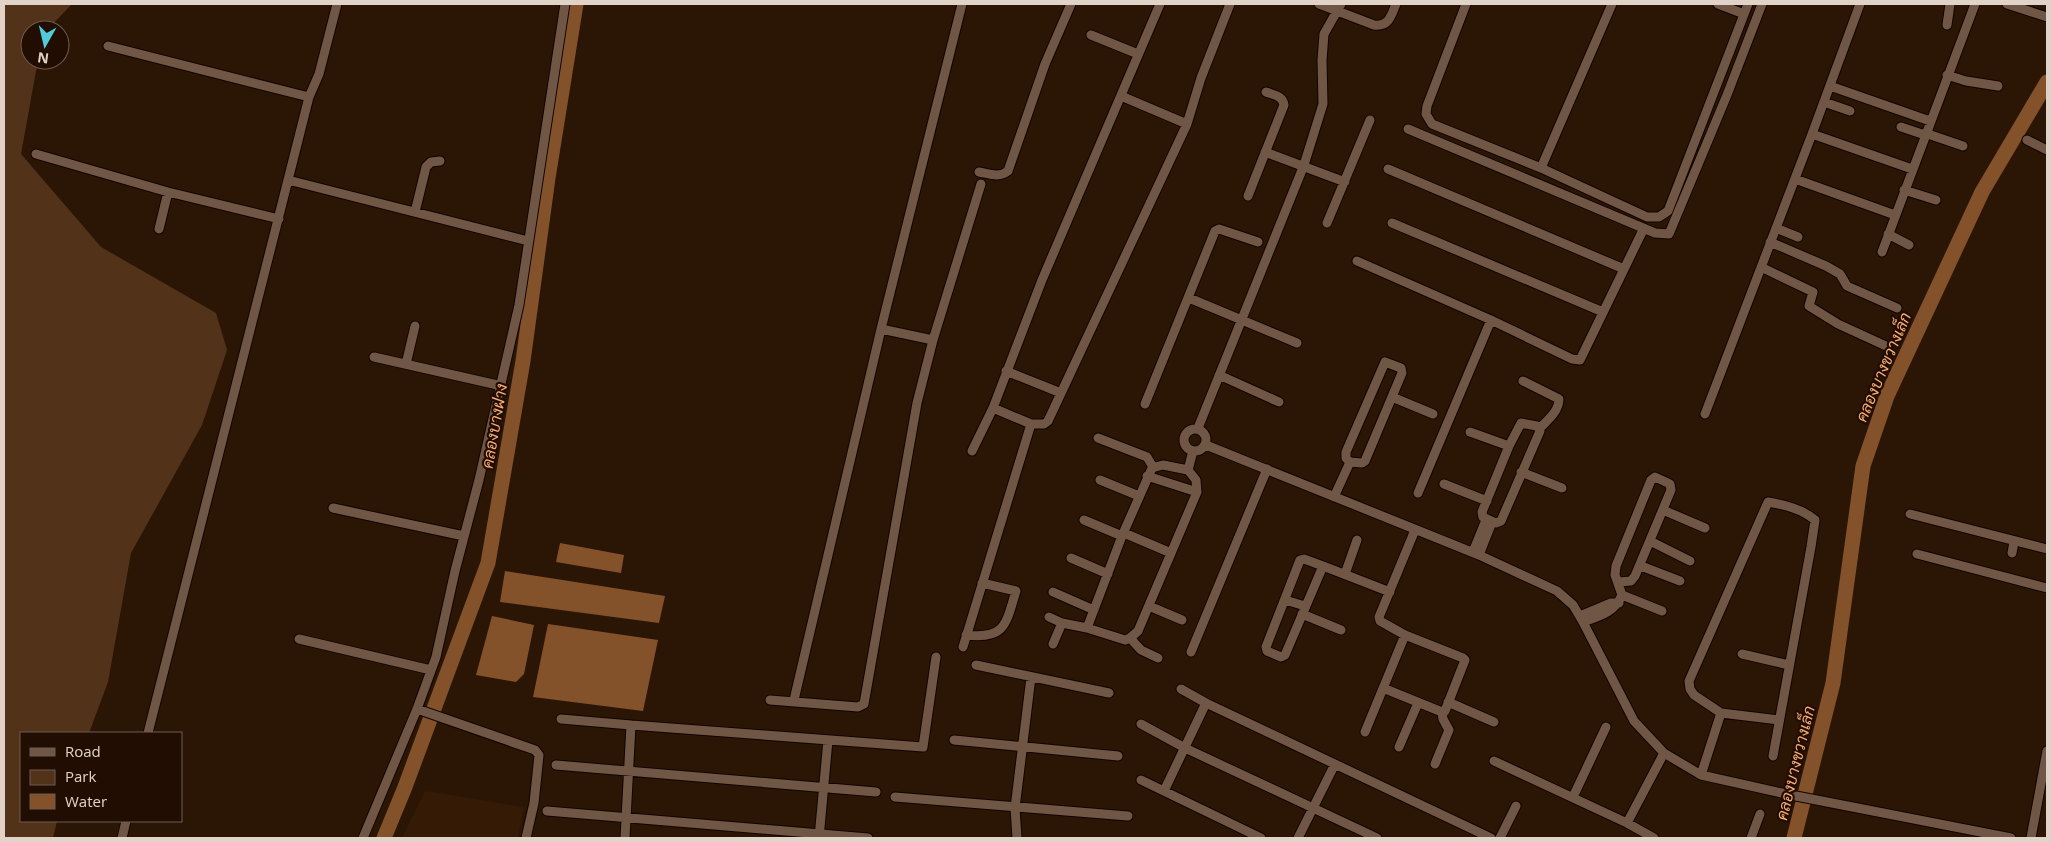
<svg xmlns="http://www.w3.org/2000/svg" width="2051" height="842" font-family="'Open Sans',Sarabun,sans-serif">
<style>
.built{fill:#351b05}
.green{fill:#52331a}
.water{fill:#83522a}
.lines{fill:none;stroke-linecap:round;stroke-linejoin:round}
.river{stroke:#83522a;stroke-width:15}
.minor-casing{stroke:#130300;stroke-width:11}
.minor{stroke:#705745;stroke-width:9}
.labels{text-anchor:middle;stroke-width:4.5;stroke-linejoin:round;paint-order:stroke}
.water-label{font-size:16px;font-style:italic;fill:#f9ad74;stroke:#210d01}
</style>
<rect width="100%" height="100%" fill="#2b1606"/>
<path class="built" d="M425 791 524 807 518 838H402Z"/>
<path class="green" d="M4 4H72L47 30H30V60H38L21 154 101 247 216 313 227 350 202 425 131 553 108 682 89 733H21V821H57L53 838H4Z"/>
<path class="water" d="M560 543 624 555 621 573 556 562Z
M505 571 665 596 659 623 500 602Z
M492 616 534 625 524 674 516 682 476 675Z
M548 624 658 640 643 711 533 697Z"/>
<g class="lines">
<path class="river" d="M384 838 405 787 488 563 523 361 548 178 576 4
M1794 838 1833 683 1863 466 1887 396 1982 192 2047 82"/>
<g class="minor-casing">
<path id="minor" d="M1319 4 1374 25C1389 27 1391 16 1396 4
M1466 4 1427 106 1426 114 1432 124 1541 168 1647 217H1659L1668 211 1748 4
M1718 4 1744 14
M2007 4 2047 17
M1947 25 1950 4
M1091 35 1138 54
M108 46 309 97
M1947 75 1966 81 1998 86
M1830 86 1930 121
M1121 96 1187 124
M1824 102 1850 111
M1901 127 1925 135
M1408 129 1655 233 1669 234 1727 95 1762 4
M1925 133 1963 146
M1812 134 1912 169
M2027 140 2047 150
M1265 152 1345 182
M36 154 168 192 279 219
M1541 168 1612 4
M1388 169 1624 269
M979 172C990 174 999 178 1008 171L1045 64 1071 4
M1795 179 1895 215
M288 180 528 241
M1904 190 1936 200
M1248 196 1284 105C1283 96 1274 95 1266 92
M415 212 426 167 431 162 440 161
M1327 223 1370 120
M1392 223 1603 312
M1776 228 1798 237
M159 229 168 192
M1888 234 1909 245
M1770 242 1826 266 1840 274 1847 286 1897 308
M1882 252 1975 4
M1357 261 1491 320 1572 359 1580 360 1644 228
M1761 267 1813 292 1809 306 1838 324 1886 346
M1189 298 1297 343
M881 329 933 340
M374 357 502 386
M1385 362 1401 368 1402 373 1365 461 1362 463 1350 462 1346 458V452Z
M406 364 415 326
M1006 371 1061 393
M1219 375 1279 402
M1523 381 1559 399C1559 411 1548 420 1540 428
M1392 397 1433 414
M1145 404 1215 231 1219 229 1258 242
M993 408 1031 424H1044L1048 421 1187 124 1201 78 1230 4
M1705 414 1812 134 1860 4
M1521 423 1537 426 1540 431 1501 521 1496 523 1483 517 1482 512 1509 446Z
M1198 428 1304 165 1323 104 1322 60 1324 34 1341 4
M1184 440a11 11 0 1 1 22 0a11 11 0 1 1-22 0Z
M1470 432 1509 446
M1098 438 1147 457 1153 467
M1206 445 1479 555 1557 591 1573 605 1583 622 1634 721 1664 753 1701 775 1791 795 2011 838
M972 451 993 408 1042 280 1160 4
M1188 470 1163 465 1152 468 1122 536 1087 628 1125 640 1130 638 1138 631 1197 492 1196 480 1188 470 1193 451
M1521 472 1562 488
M1147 476 1197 492
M1100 480 1139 496
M1444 484 1487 501
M1418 493 1491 320
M1334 497 1350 462
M333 508 464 536
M1663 510 1705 528
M1910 514 2047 549
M1084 520 1122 536
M1124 533 1171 553
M1650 541 1690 561
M1473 552 1486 520
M2012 553 2014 542
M1917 554 2047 588
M1479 555 1492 522
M1071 558 1108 574
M1323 566 1304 559 1300 560 1266 647 1267 651 1281 657 1285 655 1323 566 1390 592
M1641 566 1680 581
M1345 574 1357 540
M1619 582 1631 581 1635 576 1671 490 1670 484 1655 477 1651 480 1616 566 1615 575 1622 595
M1053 592 1094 610
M1285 600 1305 606
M1149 606 1182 620
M1302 614 1341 630
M1580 616 1611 603H1619
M1049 617 1062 623 1087 628
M1583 622C1600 616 1615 612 1622 595L1662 611
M966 635C1006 640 1006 623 1016 591L982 583
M1130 638 1141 650 1158 658
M299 639 431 670
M1053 644 1062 623
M963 647 1031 424
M1191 652 1267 469
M1742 654 1789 665
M976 665 1109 693
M1383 688 1442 712 1445 711 1465 660 1463 658 1405 635 1380 621 1379 617 1415 530
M1181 689 1206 703 1491 838
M770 700 858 707 864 704 917 403 933 340 981 184
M794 700 881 329 962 4
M1448 702 1494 722
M417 709 535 750 539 755 534 803 526 838
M561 719 631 725
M1141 724 1185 748 1377 838
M1365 732 1405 635
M148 733 309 97 319 74 337 4
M954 740 1118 756
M1399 747 1418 703
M1773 756 1811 547 1815 520C1802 509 1785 505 1768 502L1689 681 1690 689 1694 695 1721 713 1779 720
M1494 761 1627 823 1654 838
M1435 764 1449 730 1443 719 1442 712
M556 765 876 792
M1701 775 1721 713
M1141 780 1261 838
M1164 791 1206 703
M895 797 1128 816
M1573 797 1606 727
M547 811 868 838
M1627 823 1664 753
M122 838 126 821
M363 838 417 709 436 657 455 571 479 480 519 305 565 4
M625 838 631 725 923 747 936 657
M819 838 828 740
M1017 838 1015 808 1031 677
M1298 838 1335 764
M1500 838 1516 806
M1751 838 1760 814
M2031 838 2047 751"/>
</g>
<use href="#minor" class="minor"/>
</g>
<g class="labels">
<g class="water-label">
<text transform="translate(1883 367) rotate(-67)" y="6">คลองบางขวางเล็ก</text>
<text transform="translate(494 426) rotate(-80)" y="6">คลองบางฝาง</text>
<text transform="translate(1795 763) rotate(-76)" y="6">คลองบางขวางเล็ก</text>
</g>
</g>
<rect width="2051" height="842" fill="none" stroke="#e2d3c9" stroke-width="10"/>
<rect x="20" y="732" width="162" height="90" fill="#210d01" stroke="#6e5c51"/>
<rect x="30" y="748" width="25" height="8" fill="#705745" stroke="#6e5c51"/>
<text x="65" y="757" font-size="15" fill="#e2d3c9">Road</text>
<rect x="30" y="770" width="25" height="15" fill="#52331a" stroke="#6e5c51"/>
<text x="65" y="782" font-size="15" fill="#e2d3c9">Park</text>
<rect x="30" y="794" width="25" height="15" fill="#83522a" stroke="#6e5c51"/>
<text x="65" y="807" font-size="15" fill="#e2d3c9">Water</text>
<g transform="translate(45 45) rotate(188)"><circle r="24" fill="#210d01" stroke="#6e5c51"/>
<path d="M0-4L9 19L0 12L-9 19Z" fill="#53cbdb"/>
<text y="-8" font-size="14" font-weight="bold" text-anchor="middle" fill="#e2d3c9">N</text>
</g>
</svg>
